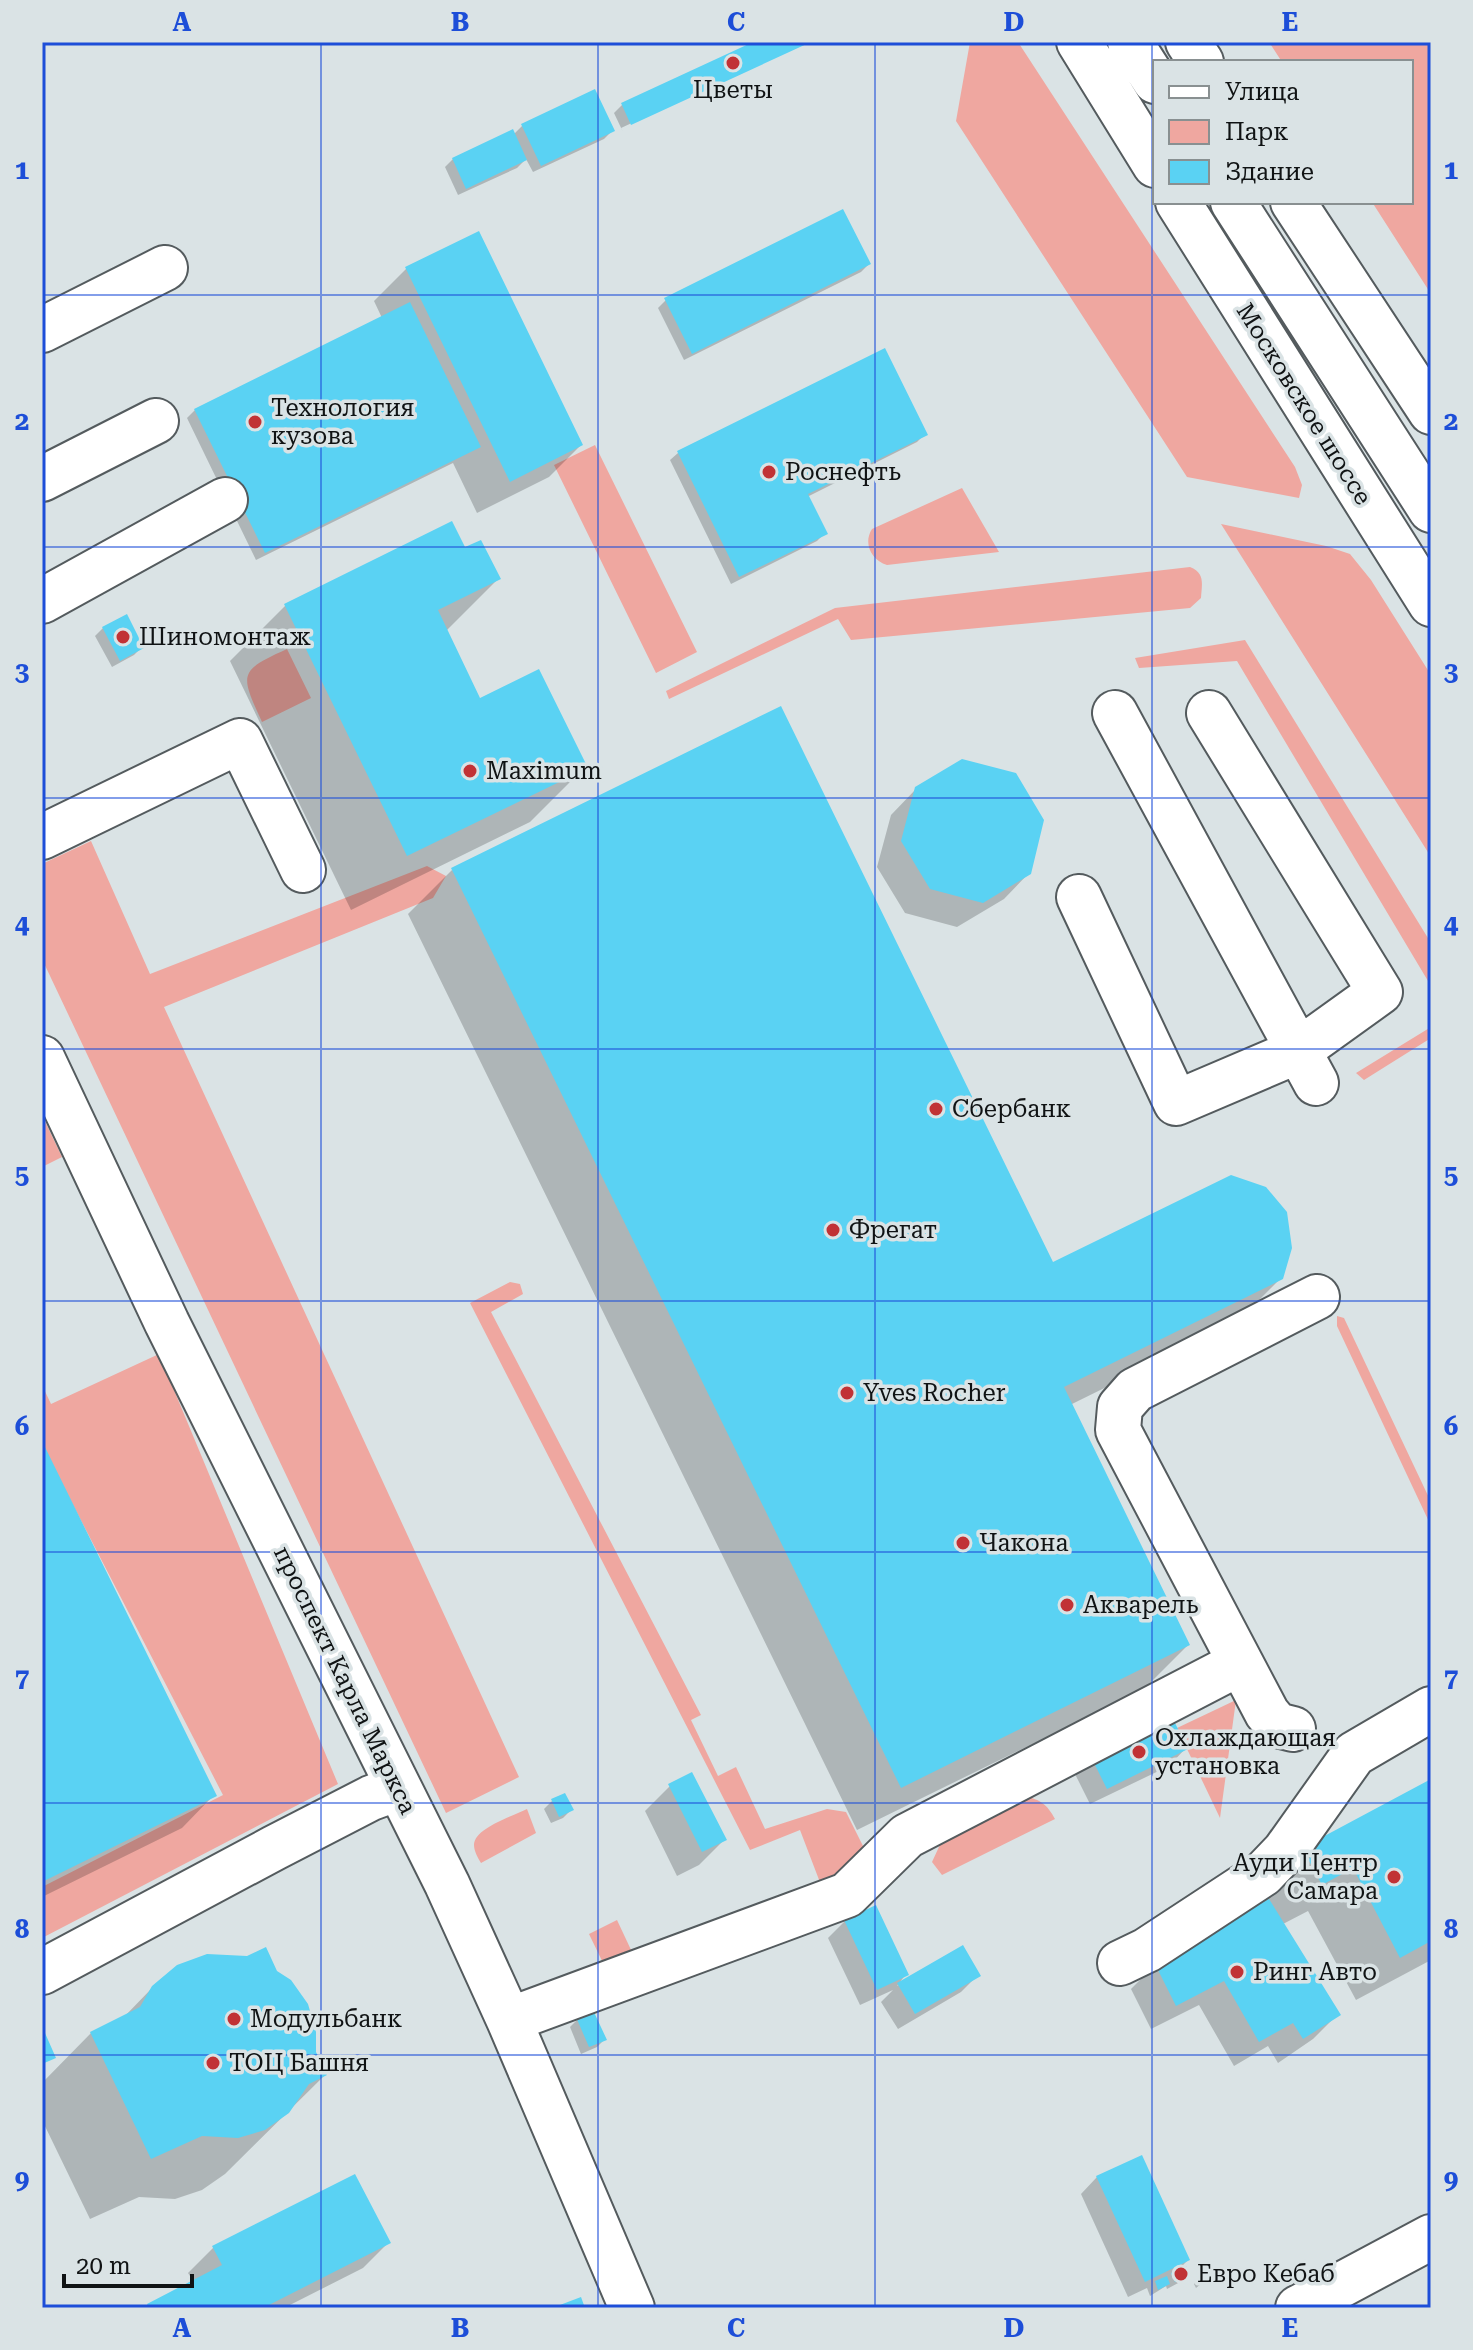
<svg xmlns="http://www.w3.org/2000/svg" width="1473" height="2350" font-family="'Roboto Serif',serif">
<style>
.green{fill:#efa7a0}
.shadow{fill:#0003}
.building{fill:#5ad2f3}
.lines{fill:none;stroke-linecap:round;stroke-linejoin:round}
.minor-casing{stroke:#545b5e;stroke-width:48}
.major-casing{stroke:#545b5e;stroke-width:48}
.minor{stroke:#fff;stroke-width:44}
.major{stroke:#fff;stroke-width:44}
.grid{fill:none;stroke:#1d4ed8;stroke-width:2;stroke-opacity:0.55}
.poi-dot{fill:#c13235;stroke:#dae3e5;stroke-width:3}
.labels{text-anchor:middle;stroke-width:7;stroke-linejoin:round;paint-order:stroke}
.poi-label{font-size:24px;fill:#101314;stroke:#dae3e5;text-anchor:start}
.street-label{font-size:24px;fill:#101314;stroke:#dae3e5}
.neatline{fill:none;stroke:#1d4ed8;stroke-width:3}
.grid-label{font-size:26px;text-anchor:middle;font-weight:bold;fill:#1d4ed8}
</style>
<rect width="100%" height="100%" fill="#dae3e5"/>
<path class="green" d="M970 42H1018L1295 467 1302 485 1299 498 1187 477 956 121Z
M1269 42H1431V294L1372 202H1411V62H1282Z
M595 445 697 652 656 673 554 465Z
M962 488 999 552 887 565C871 560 863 543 872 529Z
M1221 524 1326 546 1350 554 1371 580 1431 675V857Z
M1190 567C1205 573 1202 583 1201 598L1190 608 851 640 838 619 669 699 666 691 835 608Z
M1245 640 1431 943V986L1237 661 1139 668 1135 658Z
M287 649 311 698 262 722C240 674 238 671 287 649Z
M91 841 150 974 427 866 446 876 433 898 164 1007 519 1777 446 1813 42 959V864Z
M1431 1027V1038L1364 1080 1356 1073Z
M42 1115 62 1157 42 1167Z
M510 1282 520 1284 523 1294 491 1312 701 1715 691 1720 718 1776 736 1767 765 1829 827 1809 846 1812 867 1854 863 1871 821 1885 800 1830 750 1850 470 1303Z
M1337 1316 1344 1318 1431 1502V1526L1337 1326Z
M159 1354 338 1784 42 1938V1887L223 1795 42 1445V1385L51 1404Z
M1236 1700 1220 1818 1177 1728Z
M1024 1796C1041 1800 1047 1804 1055 1819L942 1875 932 1862 944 1836Z
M527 1809 536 1833 481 1863C478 1858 474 1851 474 1845 474 1828 513 1816 527 1809Z
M617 1920 632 1952 604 1965 589 1934Z"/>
<path class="shadow" d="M757 42H806L621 128 623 132 816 42 623 132 614 113 622 105Z
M522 126 612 131 604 139 533 172 526 159 517 168 458 195 445 167 453 159 513 135Z
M478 234 581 445 549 477 477 513 453 463 256 560 187 418 195 410 382 318 374 301 406 269Z
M869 264 861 272 684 360 658 308 666 300Z
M925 434 917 442 807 497 825 533 817 541 731 584 670 460 678 453Z
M451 524 464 550 498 579 446 631 480 700 585 767 530 822 351 910 230 661 285 606Z
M103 628 142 647 134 655 112 667 95 636Z
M916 789 1029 873 1004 899 957 927 905 913 877 867 891 815Z
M452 870 1052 1265 1281 1278 1236 1323 1070 1405 1188 1645 1144 1689 857 1830 408 914Z
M42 1445 214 1795 182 1828 42 1897Z
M1185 1749 1169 1766 1090 1804 1075 1774 1092 1757Z
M1431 1781V1960L1356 2000 1308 1911 1283 1924 1338 2014 1313 2039 1278 2063 1268 2046 1234 2066 1199 2005 1151 2029 1131 1989 1156 1964 1265 1904 1259 1893 1303 1850Z
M670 1786 724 1840 699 1865 677 1876 645 1811Z
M552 1801 571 1810 563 1818 551 1823 544 1809Z
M845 1921 906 1974 897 1986 963 1948 978 1975 961 1992 898 2029 881 2002 893 1990 860 2005 828 1938Z
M153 1987 314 2052 325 2075 225 2174 202 2190 175 2199 139 2197 90 2219 42 2120V2083L91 2033 123 2018Z
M578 2019 605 2039 597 2047 581 2054 570 2027Z
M1097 2177 1188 2260 1175 2273 1188 2274 1180 2282 1167 2289 1166 2286 1150 2296 1147 2288 1128 2297 1081 2194Z
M388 2243 363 2268 284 2308H146L194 2282 188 2273 213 2248Z
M1206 2274 1208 2278 1196 2288 1194 2284Z"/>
<path class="building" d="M753 42H811L631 125 621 103Z
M595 89 615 131 541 166 521 124Z
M513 129 527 160 466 189 452 158Z
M843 209 871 264 692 354 664 298Z
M479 231 583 445 510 482 405 267Z
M410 302 481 447 265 553 194 409Z
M885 348 928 435 808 494 828 534 739 577 677 451Z
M452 521 465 547 481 540 501 579 438 610 480 698 539 669 588 768 407 856 284 604Z
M127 614 144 648 120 661 102 627Z
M781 706 1053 1262 1231 1175 1266 1187 1287 1212 1292 1248 1283 1279 1064 1387 1190 1645 901 1788 451 868Z
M962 759 1016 773 1044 820 1031 874 983 903 930 889 901 841 915 787Z
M42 1441 217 1796 42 1882Z
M1171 1715 1188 1749 1107 1789 1090 1755Z
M692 1772 727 1840 702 1852 668 1784Z
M1431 1779V1941L1400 1958 1353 1868 1322 1885 1302 1848Z
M565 1793 574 1810 559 1817 551 1799Z
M1269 1899 1341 2015 1303 2039 1293 2023 1259 2042 1224 1981 1176 2006 1154 1962Z
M876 1905 909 1975 877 1990 844 1920Z
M963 1945 981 1976 915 2014 897 1983Z
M266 1947 277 1971 291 1980 308 2004 316 2032V2052L327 2075 309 2084 289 2113 265 2130 238 2138 202 2136 151 2159 90 2032 140 2007 152 1986 177 1965 207 1954 247 1956Z
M593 2010 607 2040 589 2047 576 2017Z
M45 2033 56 2058 42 2064V2034Z
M1142 2155 1190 2260 1145 2282 1096 2176Z
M355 2174 391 2243 263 2308H149L147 2304 222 2265 212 2246Z
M1186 2266 1190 2275 1175 2282 1171 2273Z
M1167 2276 1170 2284 1158 2290 1155 2281Z
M581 2297 585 2308H552Z"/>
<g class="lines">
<g class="minor-casing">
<path id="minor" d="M42 330 165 268
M42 479 156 421
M42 601 225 500
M1115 713 1316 1083
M42 837 240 741 303 870
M1079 897 1176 1103 1298 1051 1380 992 1209 713
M42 1058 167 1323 447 1884 509 2020 632 2308
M1293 1729 1277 1725 1267 1713 1118 1430 1120 1407 1135 1390 1317 1297
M1120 1963 1147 1950 1263 1874 1285 1851 1354 1754 1431 1709
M42 1972 274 1848 371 1798 398 1788
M509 2020 847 1895 907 1836 1240 1663"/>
</g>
<g class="major-casing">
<path id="major" d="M1079 42 1155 165
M1130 42 1155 81
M1188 42 1201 62
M1178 202 1431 604
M1233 202 1431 510
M1293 202 1431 412
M1298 2308 1431 2237"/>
</g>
<use href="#minor" class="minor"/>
<use href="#major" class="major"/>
</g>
<path class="grid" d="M321 42V2308M598 42V2308M875 42V2308M1152 42V2308M42 295H1431M42 547H1431M42 798H1431M42 1049H1431M42 1301H1431M42 1552H1431M42 1803H1431M42 2055H1431"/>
<g class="poi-dot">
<circle cx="733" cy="63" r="8"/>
<circle cx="255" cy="422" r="8"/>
<circle cx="769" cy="472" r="8"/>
<circle cx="123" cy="637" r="8"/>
<circle cx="470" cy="771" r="8"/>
<circle cx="936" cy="1109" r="8"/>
<circle cx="833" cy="1230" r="8"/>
<circle cx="847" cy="1393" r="8"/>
<circle cx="963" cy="1543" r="8"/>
<circle cx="1067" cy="1605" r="8"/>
<circle cx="1139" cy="1752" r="8"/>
<circle cx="1394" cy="1877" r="8"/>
<circle cx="1237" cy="1972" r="8"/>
<circle cx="234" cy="2019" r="8"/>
<circle cx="213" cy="2063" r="8"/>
<circle cx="1181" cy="2274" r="8"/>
</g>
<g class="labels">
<g class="poi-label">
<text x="733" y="98" text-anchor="middle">Цветы</text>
<text x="271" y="416">Технология<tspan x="271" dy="28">кузова</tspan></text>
<text x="785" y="480">Роснефть</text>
<text x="139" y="645">Шиномонтаж</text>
<text x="486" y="779">Maximum</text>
<text x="952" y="1117">Сбербанк</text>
<text x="849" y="1238">Фрегат</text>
<text x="863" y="1401">Yves Rocher</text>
<text x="979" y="1551">Чакона</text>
<text x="1083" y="1613">Акварель</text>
<text x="1155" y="1746">Охлаждающая<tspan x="1155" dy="28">установка</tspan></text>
<text x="1378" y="1871" text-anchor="end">Ауди Центр<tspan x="1378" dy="28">Самара</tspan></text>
<text x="1253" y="1980">Ринг Авто</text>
<text x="250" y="2027">Модульбанк</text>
<text x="229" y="2071">ТОЦ Башня</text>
<text x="1197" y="2282">Евро Кебаб</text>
</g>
<g class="street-label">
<text transform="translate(1304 404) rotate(58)" y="8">Московское шоссе</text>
<text transform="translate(345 1680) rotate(64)" y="8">проспект Карла Маркса</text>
</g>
</g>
<rect width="1473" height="2350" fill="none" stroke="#dae3e5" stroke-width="88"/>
<rect x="1153" y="60" width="260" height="144" fill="#dae3e5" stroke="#899091" stroke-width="2"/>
<rect x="1169" y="86" width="40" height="12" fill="#ffffff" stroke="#899091" stroke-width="2"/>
<text x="1225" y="100" font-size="24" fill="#101314">Улица</text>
<rect x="1169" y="120" width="40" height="24" fill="#efa7a0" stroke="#899091" stroke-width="2"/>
<text x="1225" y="140" font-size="24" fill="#101314">Парк</text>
<rect x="1169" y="160" width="40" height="24" fill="#5ad2f3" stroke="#899091" stroke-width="2"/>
<text x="1225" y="180" font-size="24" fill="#101314">Здание</text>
<path d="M64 2274v12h128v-12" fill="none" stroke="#101314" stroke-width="4"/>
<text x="76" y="2274" font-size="24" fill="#101314" stroke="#dae3e5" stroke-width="6" paint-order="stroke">20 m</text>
<rect x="44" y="44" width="1385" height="2262" class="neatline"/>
<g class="grid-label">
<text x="182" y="31">A</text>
<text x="460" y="31">B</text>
<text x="736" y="31">C</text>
<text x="1014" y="31">D</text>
<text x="1290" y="31">E</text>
<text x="22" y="179">1</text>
<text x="1451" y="179">1</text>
<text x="22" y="430">2</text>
<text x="1451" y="430">2</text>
<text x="22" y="681">3</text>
<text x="1451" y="681">3</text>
<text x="22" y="933">4</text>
<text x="1451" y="933">4</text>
<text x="22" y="1184">5</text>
<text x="1451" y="1184">5</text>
<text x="22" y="1435">6</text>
<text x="1451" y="1435">6</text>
<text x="22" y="1687">7</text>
<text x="1451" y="1687">7</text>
<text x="22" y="1938">8</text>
<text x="1451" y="1938">8</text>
<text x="22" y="2189">9</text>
<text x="1451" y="2189">9</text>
<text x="182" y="2337">A</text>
<text x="460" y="2337">B</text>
<text x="736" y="2337">C</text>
<text x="1014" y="2337">D</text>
<text x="1290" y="2337">E</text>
</g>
</svg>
